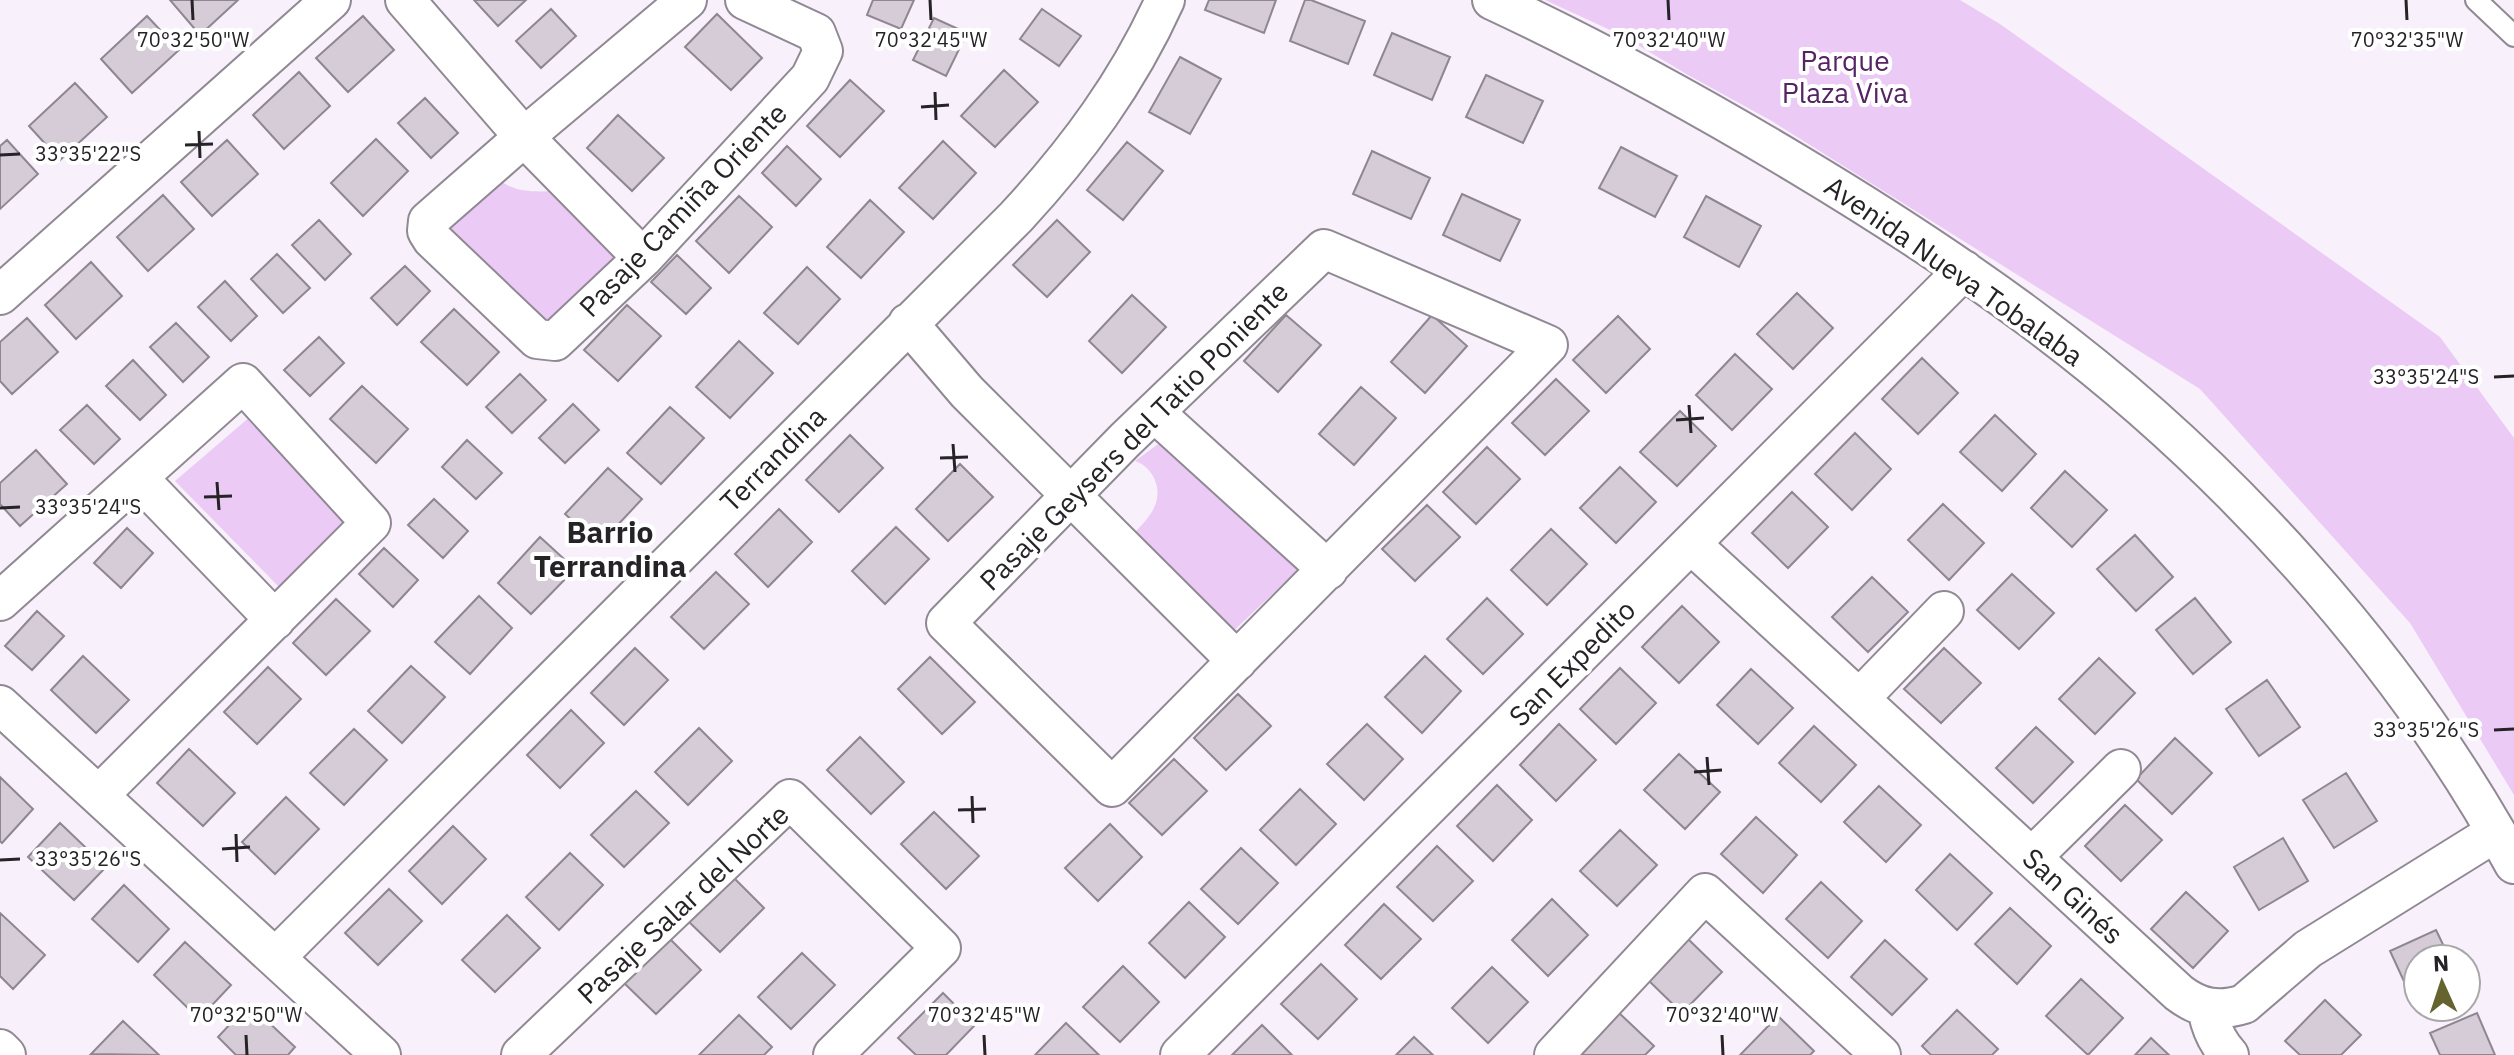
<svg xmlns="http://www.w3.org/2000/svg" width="2514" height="1055" font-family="'IBM Plex Sans',sans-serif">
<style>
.green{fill:#ebcbf5}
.building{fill:#d5ccd7;stroke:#8e8691;stroke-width:2}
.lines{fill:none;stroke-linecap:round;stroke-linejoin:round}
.service-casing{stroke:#908993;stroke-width:24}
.minor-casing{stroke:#908993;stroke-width:42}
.service{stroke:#fff;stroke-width:20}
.minor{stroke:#fff;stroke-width:38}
.ticks{fill:none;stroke:#262327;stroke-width:3}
.labels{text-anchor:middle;stroke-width:8;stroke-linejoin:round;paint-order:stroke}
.park-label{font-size:28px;fill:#552463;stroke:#fff}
.street-label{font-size:28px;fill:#262327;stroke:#fff}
.neighbourhood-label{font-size:30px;font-weight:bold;fill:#262327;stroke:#fff}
.ticks-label{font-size:20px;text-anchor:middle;fill:#262327;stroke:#fff;stroke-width:8;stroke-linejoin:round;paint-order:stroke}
</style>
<rect width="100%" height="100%" fill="#f8f0fb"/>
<path class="green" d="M1545 0H1960L2000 24 2440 337 2514 438V795L2410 623 2200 389 1770 120 1688 75 1621 35Z
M493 175C512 193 531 192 556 191L619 255 539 333 437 230Z
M251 416 351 519 281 589 175 481Z
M1161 442 1301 567 1226 638 1128 539C1145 522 1166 504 1154 478 1150 470 1144 464 1135 461Z"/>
<path class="building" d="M170 0H238L200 35Z
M474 0H526L498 26Z
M873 0H914L901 29 867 15Z
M1209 0H1276L1264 33 1205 10Z
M1305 0H1311L1365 21 1348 64 1290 41Z
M551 9 576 36 541 68 516 41Z
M1042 9 1081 36 1059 66 1020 39Z
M717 14 762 58 731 90 685 47Z
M147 16 179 50 132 93 101 59Z
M363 16 394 50 348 92 316 58Z
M934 18 967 33 946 76 913 60Z
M1392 33 1450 57 1432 100 1374 75Z
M1180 57 1221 79 1190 134 1149 112Z
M1004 70 1038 102 995 147 961 116Z
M299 72 330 106 284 149 253 115Z
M1486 75 1543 101 1523 143 1466 117Z
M850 80 884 111 840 157 807 126Z
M75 83 107 117 60 160 29 126Z
M425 98 458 133 431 158 398 123Z
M618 115 664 158 632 191 587 148Z
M376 139 408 171 363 216 331 183Z
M7 140 38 174 0 209V146Z
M227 140 258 174 212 216 181 182Z
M943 141 976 173 933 219 899 188Z
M1127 142 1163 171 1123 220 1087 190Z
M787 146 821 179 796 206 762 173Z
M1621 147 1677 176 1655 217 1599 188Z
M1372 151 1430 178 1411 219 1353 194Z
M1462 194 1520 220 1500 261 1443 235Z
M163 195 194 229 148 271 117 237Z
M739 196 772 227 729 273 696 241Z
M1706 196 1761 226 1739 267 1684 237Z
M870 200 904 232 861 278 827 247Z
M319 220 351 254 325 280 292 245Z
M1057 220 1090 252 1047 297 1013 265Z
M277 254 310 288 283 313 251 279Z
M677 255 711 288 686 314 651 282Z
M91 262 122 296 76 339 45 305Z
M405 266 430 291 397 325 371 298Z
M807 267 840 299 798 344 764 313Z
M225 281 257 316 231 341 198 307Z
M1797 293 1833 328 1793 369 1757 334Z
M1132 295 1166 327 1122 373 1089 341Z
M627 305 661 336 618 381 584 350Z
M454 309 499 352 467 385 421 342Z
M1286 315 1321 345 1278 392 1244 361Z
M1432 315 1467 346 1425 393 1391 362Z
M1618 316 1650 349 1606 393 1573 360Z
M27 318 58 352 12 394 0 381V342Z
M176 323 209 357 183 382 150 347Z
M319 337 344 363 310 396 284 370Z
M739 341 773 373 730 418 696 387Z
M1735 354 1772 389 1732 430 1696 395Z
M1922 358 1958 393 1918 434 1882 399Z
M133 360 166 395 140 420 106 386Z
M520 374 546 400 512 433 486 407Z
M1556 379 1589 411 1545 455 1512 423Z
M362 386 408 429 376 463 330 419Z
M1361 387 1396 418 1354 465 1319 434Z
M573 404 599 430 565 463 539 438Z
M87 405 120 439 94 464 60 430Z
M670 407 704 438 661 484 627 453Z
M1680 411 1716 446 1677 486 1640 452Z
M1995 415 2036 454 2002 491 1960 452Z
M1855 433 1891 469 1852 510 1815 474Z
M850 435 883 468 839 512 806 480Z
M467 440 502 473 476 499 442 467Z
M1487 447 1520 479 1476 524 1443 492Z
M36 450 67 484 20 526 0 504V483Z
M960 464 993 497 948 541 916 509Z
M1620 467 1656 502 1616 543 1580 508Z
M608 468 642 499 599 545 565 514Z
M2065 471 2107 510 2072 547 2031 508Z
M1792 492 1828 527 1788 568 1752 533Z
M434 499 468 531 443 558 408 525Z
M1943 504 1984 543 1949 580 1908 540Z
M1427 505 1460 537 1415 581 1382 549Z
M779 509 812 542 768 587 735 554Z
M896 527 929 559 885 604 852 571Z
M127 528 153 553 121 588 94 563Z
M1551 529 1587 564 1547 605 1511 570Z
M2135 535 2173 577 2136 611 2097 569Z
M540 537 575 569 531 614 498 583Z
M384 548 418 580 393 607 359 574Z
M716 572 749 604 704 649 671 617Z
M2012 574 2054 613 2019 649 1977 610Z
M1872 577 1908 612 1868 652 1832 617Z
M479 596 512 628 470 674 435 642Z
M1487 598 1523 634 1483 674 1447 639Z
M2195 598 2231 642 2193 674 2156 630Z
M336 599 370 631 326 675 293 643Z
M1682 606 1719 642 1679 683 1642 647Z
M37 611 64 636 32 670 5 646Z
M635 648 668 680 624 725 591 693Z
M1944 648 1981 683 1941 723 1904 689Z
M83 656 129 700 96 733 51 690Z
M1425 656 1461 691 1422 733 1385 697Z
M930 657 975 702 942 734 898 689Z
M2099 658 2135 693 2095 734 2059 699Z
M411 666 445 697 402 743 368 711Z
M268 667 301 699 257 744 224 712Z
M1620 668 1656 703 1616 744 1580 709Z
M1751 669 1793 708 1758 744 1717 705Z
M2267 680 2300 727 2259 756 2226 709Z
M1238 694 1271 726 1226 770 1194 738Z
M571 710 604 743 560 788 527 755Z
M1367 724 1403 759 1364 800 1327 764Z
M1559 724 1596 760 1556 801 1520 765Z
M1814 726 1856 765 1821 802 1779 763Z
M2036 727 2073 762 2033 803 1996 768Z
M699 728 732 761 688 805 655 772Z
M354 729 387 760 344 805 310 773Z
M860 737 904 782 871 814 827 770Z
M2175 738 2212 773 2172 814 2136 779Z
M189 749 235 793 203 826 157 783Z
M1679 754 1720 792 1685 829 1644 790Z
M1174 759 1207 791 1162 835 1129 803Z
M2346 773 2377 821 2334 848 2303 800Z
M0 777 33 809 2 843 0 841Z
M1497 785 1532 820 1493 861 1457 826Z
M1879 786 1921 825 1886 862 1844 822Z
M1300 789 1336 824 1296 865 1260 830Z
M636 791 669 823 624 867 591 835Z
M286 797 319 829 275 874 242 842Z
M2125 805 2162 840 2121 881 2085 846Z
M934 812 979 856 946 889 901 844Z
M1756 817 1797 855 1763 893 1721 854Z
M60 823 106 867 74 900 28 857Z
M1110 824 1142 857 1098 901 1065 868Z
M453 826 486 859 442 904 409 871Z
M1620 830 1657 865 1617 906 1580 871Z
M2283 838 2308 881 2259 910 2234 867Z
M1437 846 1473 881 1433 921 1397 887Z
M1241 848 1278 883 1238 924 1201 889Z
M570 853 603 885 559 930 526 897Z
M1950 854 1992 893 1957 930 1916 890Z
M731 875 764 908 720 952 687 920Z
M1821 882 1862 921 1828 958 1786 919Z
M124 885 169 929 138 962 92 919Z
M389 889 422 921 378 965 345 933Z
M2186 892 2228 931 2193 968 2151 929Z
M1552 899 1588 935 1548 976 1512 940Z
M1189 902 1225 937 1185 978 1149 943Z
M1384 904 1421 939 1381 979 1345 945Z
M2010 908 2051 946 2017 984 1975 944Z
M0 913 45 955 13 989 0 976Z
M507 915 540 948 495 992 462 960Z
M2436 930 2450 959H2418V1002L2414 1003 2390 951Z
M668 937 701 970 656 1014 623 982Z
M1686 937 1722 972 1682 1013 1646 978Z
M1885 940 1927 979 1892 1015 1851 977Z
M185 942 231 985 199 1019 154 975Z
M802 953 835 985 791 1029 758 997Z
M1321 964 1357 999 1318 1039 1281 1004Z
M1123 966 1159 1002 1120 1042 1083 1007Z
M1492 967 1528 1002 1488 1043 1452 1008Z
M2081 979 2123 1018 2088 1055 2046 1016Z
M943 993 975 1025 946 1055H916L898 1038Z
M2325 1000 2361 1035 2341 1055H2300L2285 1041Z
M249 1004 295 1047 288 1055H236L218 1037Z
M1957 1010 1998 1049 1992 1055H1931L1922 1046Z
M1617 1011 1654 1046 1645 1055H1581L1578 1052Z
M2477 1013 2495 1055H2440L2430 1033Z
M739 1015 772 1047 764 1055H699Z
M1778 1016 1814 1051 1810 1055H1740Z
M123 1021 159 1055 91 1054Z
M1066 1023 1099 1055H1035Z
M1262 1025 1292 1055H1232Z
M1414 1037 1433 1055H1396Z
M2151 1038 2169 1055H2135Z"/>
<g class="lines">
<g class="service-casing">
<path id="service" d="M2476 0 2514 36"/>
</g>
<g class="minor-casing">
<path id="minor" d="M405 0 524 137 643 258
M687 0 524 137 428 221 427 231 432 239 537 339 555 341 643 258 810 78 823 51 816 33 745 0
M1492 0C1597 49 1699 105 1799 165 1879 213 1958 264 2033 320 2223 461 2401 656 2514 864
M1324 249 1548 345 1112 787 946 623 1125 440Z
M0 295 331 0
M908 323 967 392 1237 661
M1154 412 1328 570
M138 478 275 620
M1691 544 2179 993C2200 1009 2219 1012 2244 1004L2308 949 2496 832
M0 601 243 383 371 523 99 795
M1860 698 1944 611
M0 705 381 1055
M2032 857 2121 769
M276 957 1016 217C1077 151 1128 82 1165 0
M2207 1008C2210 1026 2216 1041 2229 1055
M0 1049 6 1055
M521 1055 790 799 941 948 833 1055
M1180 1055 1964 270
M1554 1055 1705 893 1881 1055"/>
</g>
<use href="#service" class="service"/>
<use href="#minor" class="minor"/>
</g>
<path class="ticks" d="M192 0 193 20M930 0 931 20M1668 0 1669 20M2406 0 2407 20M935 92 936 120M921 107 949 105M199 131 200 158M185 145 213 144M0 155 20 154M2494 377 2514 376M1689 405 1691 433M1676 420 1704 418M953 444 955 472M940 458 968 457M217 482 219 510M204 497 232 496M0 508 20 507M2494 730 2514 729M1707 757 1709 785M1694 772 1722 770M972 796 973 823M958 810 986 809M236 834 237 862M222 849 250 847M0 860 20 859M246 1035 247 1055M984 1035 985 1055M1722 1035 1723 1055"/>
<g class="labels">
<g class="park-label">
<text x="1845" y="71">Parque<tspan x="1845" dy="32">Plaza Viva</tspan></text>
</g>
<g class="street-label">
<text transform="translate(683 210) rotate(-46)" y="10">Pasaje Camiña Oriente</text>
<text transform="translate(1954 271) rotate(35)" y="10">Avenida Nueva Tobalaba</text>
<text transform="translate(1134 436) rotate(-45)" y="10">Pasaje Geysers del Tatio Poniente</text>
<text transform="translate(773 459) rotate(-45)" y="10">Terrandina</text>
<text transform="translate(1572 663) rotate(-45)" y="10">San Expedito</text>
<text transform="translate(2073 896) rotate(43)" y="10">San Ginés</text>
<text transform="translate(683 904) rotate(-43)" y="10">Pasaje Salar del Norte</text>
</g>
<g class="neighbourhood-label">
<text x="610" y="543">Barrio<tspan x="610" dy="34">Terrandina</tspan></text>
</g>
</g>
<g class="ticks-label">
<text x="193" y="47">70°32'50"W</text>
<text x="931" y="47">70°32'45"W</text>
<text x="1669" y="47">70°32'40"W</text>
<text x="2407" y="47">70°32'35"W</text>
<text x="88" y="161">33°35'22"S</text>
<text x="2426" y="384">33°35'24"S</text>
<text x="88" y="514">33°35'24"S</text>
<text x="2426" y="737">33°35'26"S</text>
<text x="88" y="866">33°35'26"S</text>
<text x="246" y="1022">70°32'50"W</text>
<text x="984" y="1022">70°32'45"W</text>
<text x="1722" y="1022">70°32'40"W</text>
</g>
<g transform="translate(2442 983) rotate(357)"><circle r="38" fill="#ffffff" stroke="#a8a7a9" stroke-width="2"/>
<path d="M0-6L14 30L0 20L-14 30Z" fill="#656431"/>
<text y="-12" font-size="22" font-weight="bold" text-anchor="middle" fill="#262327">N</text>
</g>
</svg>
